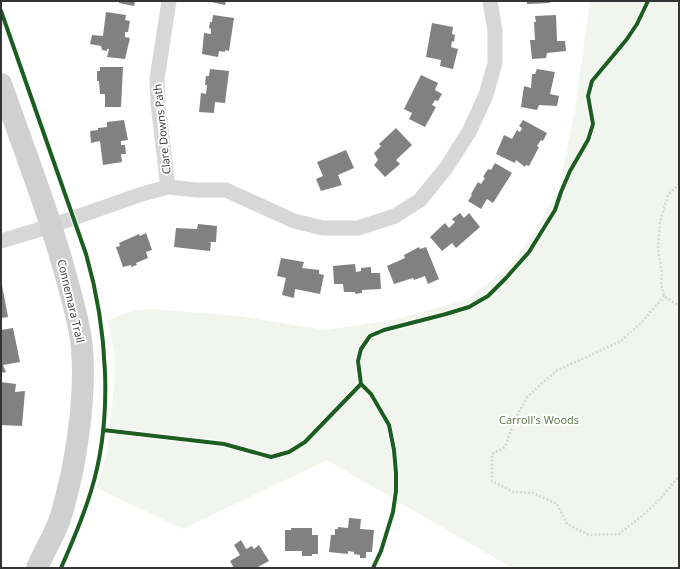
<svg xmlns="http://www.w3.org/2000/svg" width="680" height="569" font-family="'Open Sans',sans-serif">
<style>
.green{fill:#f1f5ed}
.building{fill:#818181}
.lines{fill:none;stroke-linecap:round;stroke-linejoin:round}
.path{stroke:#d6d6d6;stroke-width:2.5;stroke-dasharray:2 2;stroke-linecap:butt}
.street{stroke:#d7d7d7;stroke-width:15}
.secondary{stroke:#d0d0d0;stroke-width:22}
.cycleway-casing{stroke:#fff;stroke-width:6}
.cycleway{stroke:#1b5e20;stroke-width:4}
.labels{text-anchor:middle;stroke-width:4;stroke-linejoin:round;paint-order:stroke}
.street-label{font-size:11px;fill:#333;stroke:#fff}
.park-label{font-size:11px;fill:#56703f;stroke:#fff}
</style>
<rect width="100%" height="100%" fill="#fff"/>
<path class="green" d="M590 1H679V568H512L327 460 183 529 97 488 107 452 114 388V351L108 320 128 312 151 309 238 316 326 330 393 320 466 300 510 266 531 238 559 189 575 109Z"/>
<path class="building" d="M119 1H135L134 6 119 3Z
M211 1H226L225 5 211 2Z
M527 1H549L550 3 527 4Z
M106 12 126 15 125 20 130 21 128 32H125V37L130 38 125 59 107 57 109 49H107V51L102 50 101 46 90 44 92 35 103 36Z
M213 15 234 18 229 51 225 50V52L219 51 218 57 202 54 204 33 211 34V29L209 28 210 22H212Z
M556 15 557 41H565L566 51 547 53 546 58 532 59 530 40H535L534 22H536L535 16Z
M432 23 453 27 452 34 455 35 454 42 452 41 451 47 458 49 453 69 440 66 441 60 426 57Z
M100 67H123L121 107H105V94H100L99 81H97V71H100Z
M210 69 229 71 225 103 215 102 214 113 199 112 201 93 206 94 207 85H205L206 76H209Z
M537 69 555 72 550 94 559 96 557 106 539 105 537 110 521 107 524 86 531 88 532 74H535Z
M421 75 438 83 435 90 442 94 438 101 435 100 432 105 436 107 425 127 409 119 412 113 404 109Z
M124 120 128 140 121 141V145H125L126 154H121L122 162 103 165 100 141 91 143 90 131 98 130V128L107 127V122Z
M523 120 547 133 543 141 541 140 537 146 539 147 529 166 526 165 525 167 516 160 515 163 496 154 504 135 512 139 517 130 520 132 522 128 519 126Z
M396 128 412 145 396 160 400 164 385 177 374 165 379 159 378 160 374 153 381 146 379 144Z
M346 150 354 168 338 175 342 185 321 191 316 179 323 176 317 162Z
M495 163 512 173 493 203 487 199 481 209 468 201 472 195 471 194 478 182 481 184 485 178 483 177 488 169 491 170Z
M460 213 464 218 469 213 480 227 456 248 452 243 442 251 430 237 445 223 449 228 455 222 452 219Z
M198 224 217 226 216 242H209L211 243 210 251 174 247 176 228 197 229Z
M146 233 152 250 146 252 148 258 136 263 137 265 131 267V265L123 267 116 247 120 246 119 243 139 234 140 236Z
M419 247 420 249 426 247 439 279 428 284 425 276 414 280 413 278 394 284 387 266 405 258 404 255Z
M281 258 304 262 302 268 319 270V274L324 275 320 294 295 289 294 298 282 295 286 278 277 276Z
M355 264 356 272 361 271V268L371 267V273H380L381 289 362 290V293L355 294V292H344L343 284H334L333 266Z
M1 280 8 317 1 318Z
M13 328 20 362 3 365 6 372 1 373V330Z
M1 382 16 384 15 392 25 391 22 426 1 425Z
M349 518 361 519 360 529 374 530 372 552H366V558H360V555L354 554V552L348 551V554L329 552 331 535H335V529H338V527L348 528Z
M291 528H312V535H318V554H312V556H302V551H285V530H291Z
M241 540 246 549 252 546 254 549 259 545 269 561 256 568H234L230 561 240 555 234 545Z"/>
<g class="lines">
<path class="path" d="M679 184 668 195 660 222 658 249 662 274 661 284 664 296 679 306
M664 296 642 322 621 341 556 371 528 396 515 419 505 447 492 454V481L513 492 533 493 557 504 567 524 589 535 619 534 642 516 662 497 679 476"/>
<path class="street" d="M168 187 158 104 157 79 169 1
M1 241 51 226 142 194 168 187 197 190H226L294 221 323 228H358L395 216 420 200 446 168 469 132 486 95 495 63V31L490 1"/>
<path class="secondary" d="M1 84C24 149 49 213 67 280 73 302 80 325 82 348 86 400 76 465 61 516 56 533 44 551 37 568"/>
<g class="cycleway-casing">
<path id="cycleway" d="M1 11 86 254C107 327 114 417 91 491 83 518 72 543 61 568
M103 430 224 444 271 457 289 452 305 442 361 384
M373 568 381 551 393 512 396 491V473L394 450 389 425 371 394 361 384 358 361 361 349 370 336 384 330 446 314 469 307 488 296 506 278 529 252 555 210 561 192 570 171 588 140 593 124 588 96 592 81 627 39 637 24 648 1"/>
</g>
<use href="#cycleway" class="cycleway"/>
</g>
<g class="labels">
<g class="street-label">
<text transform="translate(162 129) rotate(-96)" y="4">Clare Downs Path</text>
<text transform="translate(71 301) rotate(77)" y="4">Connemara Trail</text>
</g>
<g class="park-label">
<text x="539" y="424">Carroll's Woods</text>
</g>
</g>
<rect width="680" height="569" fill="none" stroke="#333333" stroke-width="4"/>
</svg>
